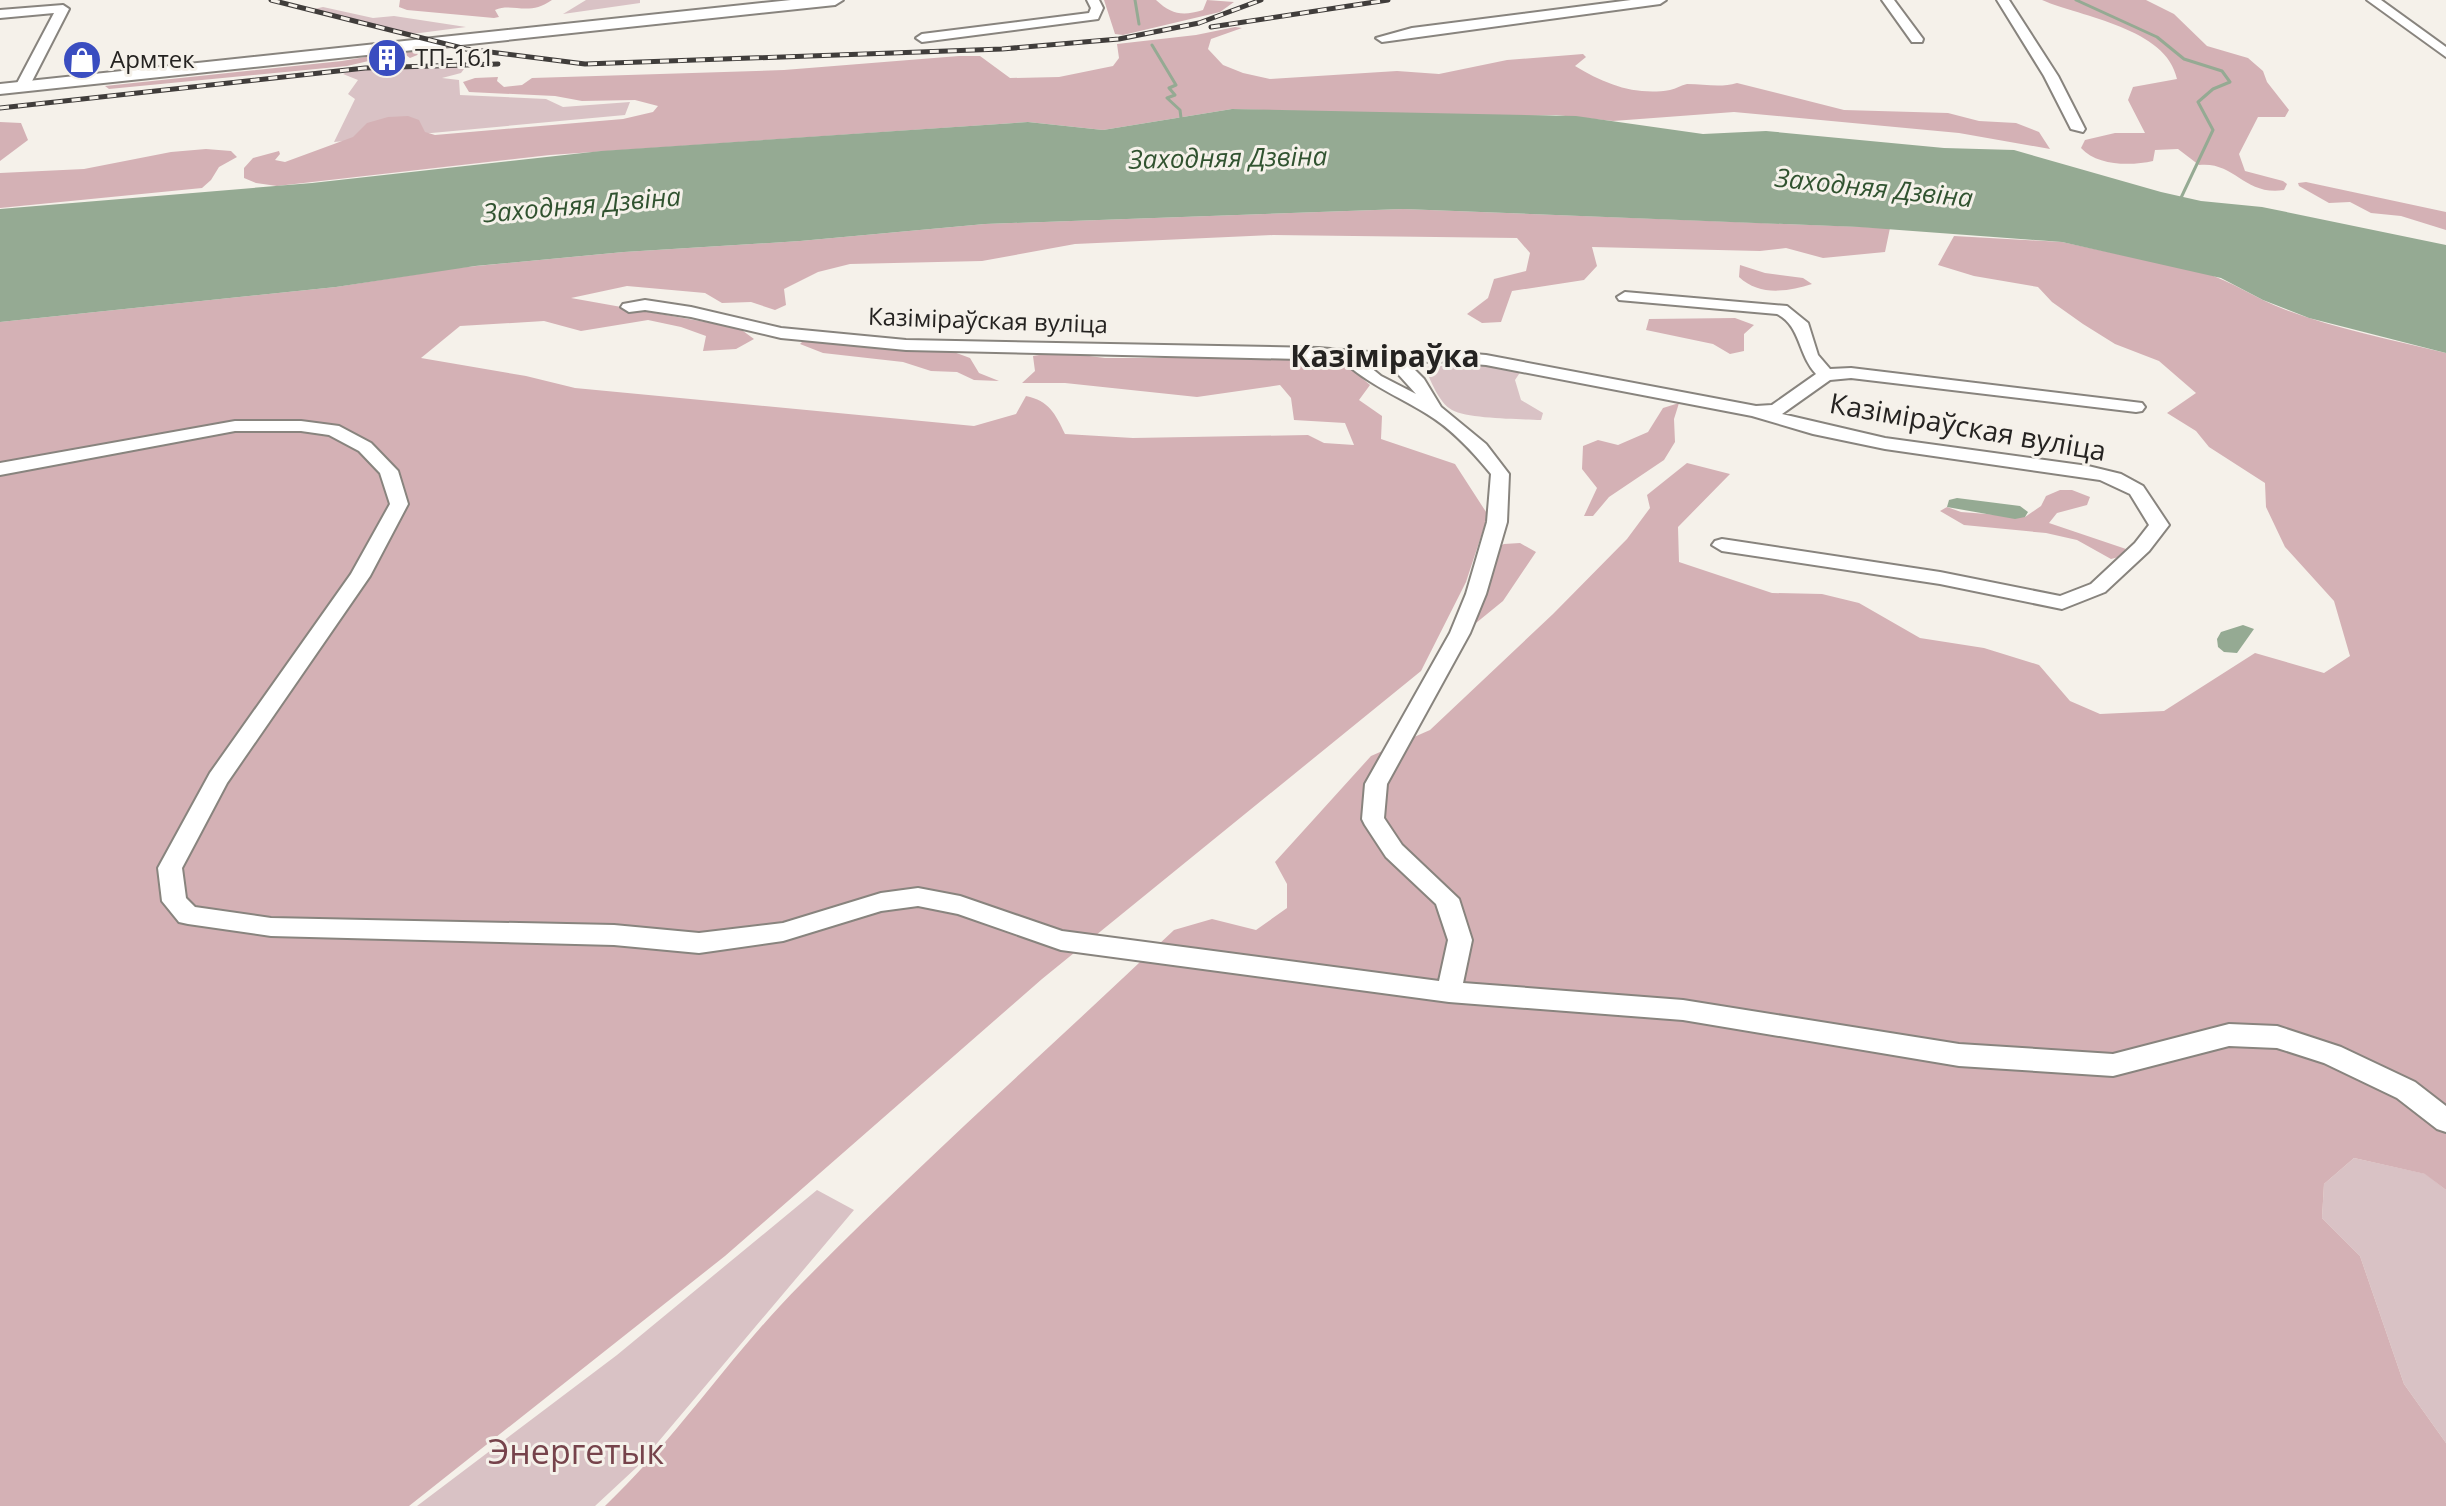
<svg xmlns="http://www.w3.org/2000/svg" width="2446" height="1506" font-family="'Open Sans',sans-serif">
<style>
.green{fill:#d9c2c5}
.forest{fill:#d4b1b5}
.water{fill:#95aa93}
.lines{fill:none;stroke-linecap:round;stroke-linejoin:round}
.stream{stroke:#95aa93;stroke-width:3}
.minor-casing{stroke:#88847e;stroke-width:4}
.major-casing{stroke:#88847e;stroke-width:4}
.minor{fill:#fff;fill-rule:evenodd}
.major{fill:#fff;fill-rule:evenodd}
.rail-casing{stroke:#403d3b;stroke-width:5}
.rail{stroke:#f5f1ea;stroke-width:3;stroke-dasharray:9;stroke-linecap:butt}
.labels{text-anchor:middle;stroke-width:6;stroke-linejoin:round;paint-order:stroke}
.far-poi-label{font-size:24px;fill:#252321;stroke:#f5f1ea;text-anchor:start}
.far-street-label{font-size:24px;fill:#252321;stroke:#f5f1ea}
.far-water-label{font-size:26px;font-style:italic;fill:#315330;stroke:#f5f1ea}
.street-label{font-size:28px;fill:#252321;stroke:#f5f1ea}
.far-district-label{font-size:30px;font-weight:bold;fill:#252321;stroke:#f5f1ea}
.near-park-label{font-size:34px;fill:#76434b;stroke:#f5f1ea}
</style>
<rect width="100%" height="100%" fill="#f5f1ea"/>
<path class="green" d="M586 0H640V3L563 14Z
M323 7 373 18 394 16 466 27 412 34 314 9Z
M456 67 464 69 461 73 442 78 459 80 460 95 546 99 563 107 630 102 625 115 334 142 355 99 348 94 358 80 343 74 352 70Z
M1489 363 1521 371 1515 380 1521 400 1543 413 1541 420C1521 419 1468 419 1452 410 1438 402 1431 380 1424 367Z
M2354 1158 2426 1174 2446 1190V1443L2404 1384 2360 1256 2322 1218 2324 1184Z
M817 1190 854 1210 637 1467 595 1506H417L617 1355Z"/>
<path class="forest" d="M400 0H552C528 17 513 2 495 10L499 17 494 18 407 10 399 7Z
M1104 0H1156C1172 15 1183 16 1203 10L1207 0 1234 2 1220 12 1123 35 1115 34Z
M2042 0H2146L2174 14 2207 46 2248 58 2263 71 2267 82 2289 110 2285 117H2258L2239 154 2245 171 2283 181 2287 184 2284 190C2244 196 2235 161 2199 165L2178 149 2155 150 2153 161C2131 166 2097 166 2081 148L2085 140 2115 133H2145L2128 100 2133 87 2177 79C2167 28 2081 17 2042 0Z
M1235 27 1242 28 1211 39 1208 49 1223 65 1243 73 1270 79 1397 71 1439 74 1507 60 1583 54 1586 57 1575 66C1604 84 1636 96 1670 90 1676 89 1681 85 1687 84 1705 84 1720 88 1737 83L1844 110 1948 113 1979 121 2016 123 2039 132 2050 149 1959 133 1734 112 1613 121 1556 115 1490 117 1232 109 1103 130 1028 122 550 155 277 186 256 183 244 178V168L253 158 279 151 280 154 275 160 285 162 353 137 367 123 388 117 408 116 419 120 425 132 435 135 623 119 653 112 658 106 635 100 582 101 555 96 469 92 463 82 475 78 498 77 497 81 504 87 522 85 532 78 784 70 959 56H980L1010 78 1059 77 1113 66 1119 58 1117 44 1196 35Z
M413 49H432L410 58 403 53 347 66 109 89 105 86 342 61Z
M0 122 21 123 28 140 0 161Z
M206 149 231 151 237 157 219 167 211 180 202 188 0 208V173L84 169 171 152Z
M2306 182 2446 212V230L2401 216 2371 213 2350 202 2329 203 2299 186 2298 183Z
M1403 209 1890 228 1885 252 1823 258 1786 248 1760 251 1592 247 1597 266 1584 280 1512 291 1501 322 1482 323 1467 314 1488 298 1494 279 1526 271 1530 253 1517 238 1273 235 1075 244 982 261 850 264 818 272 784 289 786 305 775 310 751 302 722 303 705 293 627 286 571 298 739 328 754 339 736 349 703 351 706 336 681 327 648 320 581 331 544 321 460 326 421 358 526 376 575 388 974 426 1016 414 1026 396C1049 401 1055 413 1065 434L1133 438 1308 435 1324 443 1354 445 1345 423 1294 420 1291 398 1280 385 1197 397 1065 383H1022L1035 371 1033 356 1057 352 1105 358H1320L1347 365 1370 385 1359 400 1382 416 1381 439 1455 464 1488 515 1466 582 1421 671 1042 979 725 1256 409 1506H0V322L336 287 456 268 624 252 800 241 985 224Z
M1954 236 2062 242 2202 272C2232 281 2256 299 2286 310 2337 329 2393 340 2446 353V1190L2425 1174 2354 1158 2324 1184 2322 1218 2360 1256 2404 1384 2446 1443V1506H605C677 1438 731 1354 801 1284 920 1163 1050 1048 1174 930L1212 919 1256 930 1287 908V884L1275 862 1371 756 1430 730 1553 614 1627 539 1650 508 1647 495 1687 463 1730 474 1678 527 1679 562 1772 593 1822 594 1859 603 1920 638 1984 648 2039 665 2070 701 2100 714 2164 711 2255 653 2324 673 2350 656 2334 601 2285 547 2266 507 2265 483 2209 447 2196 431 2167 413 2196 393 2159 361 2115 344 2083 324 2052 302 2038 287 1974 276 1938 265Z
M1740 265 1765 273 1803 278 1812 284C1787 292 1759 296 1739 277Z
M1735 318 1754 325 1744 334V351L1730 354 1713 344 1646 330 1649 319Z
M804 340 951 351 970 358 979 373 999 381 974 380 957 372 931 371 903 362 823 353 800 344Z
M1679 403 1674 419 1675 442 1664 460 1609 497 1593 516H1584L1597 488 1582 469 1583 446 1598 440 1618 445 1648 432 1663 408Z
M2060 490H2072L2090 497 2087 505 2057 513 2049 523 2126 549 2119 557 2111 559 2077 540 2046 533 1964 525 1940 511 1947 507 1961 512 2025 517 2041 506 2046 496Z
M1520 543 1536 552 1503 601 1476 623 1494 549 1504 544Z"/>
<path class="water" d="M1232 109 1576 116 1703 134 1766 131 1944 148 2014 150 2161 192 2201 201 2262 207 2446 245V353L2309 318 2263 300 2221 278 2062 242 1859 227 1403 209 985 224 800 241 624 252 475 266 336 287 0 322V209L312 183 601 151 1028 122 1103 130Z
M1957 498 2020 506 2028 512 2025 517 2015 519 1947 507 1949 500Z
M2243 625 2254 629 2237 653 2224 652 2218 647 2217 639 2221 632Z"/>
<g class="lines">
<path class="stream" d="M1135 0 1139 24
M2076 0 2157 37 2184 59 2222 71 2230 82 2213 89 2198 102 2213 130 2179 202
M1152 45 1176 85 1169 88 1175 95 1167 98 1180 110 1181 118"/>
<g class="minor-casing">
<path id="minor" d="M1087 0H1099L1103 8 1098 19 922 42 916 38 922 34 1089 13 1091 8Z
M1631 0H1666L1660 4 1382 42 1376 38 1412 28Z
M1882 0H1894L1923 39 1922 42H1912Z
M1997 0H2009L2058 76 2085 129 2083 132 2071 129 2044 76Z
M2367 0H2381L2446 47V57Z
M63 5 69 9 29 87 17 90 15 87 54 13 0 18V10Z
M1625 292 1787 306 1808 323 1818 355 1830 369 1851 368 2142 403 2145 407 2142 411 2136 412 1851 378 1830 380 1782 414 1885 438 2088 466 2121 474 2143 486 2169 525 2149 551 2105 592 2062 609 1940 584 1722 551 1712 545 1715 541 1722 539 1940 572 2060 596 2091 584 2135 543 2149 525 2130 494 2100 480 1885 449 1813 434 1752 416 1486 365 1436 361 1408 363 1424 379 1441 407 1486 444 1509 474 1507 522 1486 594 1470 633 1387 784 1384 818 1402 845 1459 899 1472 940 1463 983 1683 1000 1959 1044 2113 1054 2229 1024 2277 1026 2341 1047 2415 1082 2446 1106V1132L2437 1129 2397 1098 2324 1063 2277 1048 2229 1046 2113 1076 1959 1066 1683 1020 1449 1002 1061 950 958 914 918 906 881 911 783 941 699 953 614 945 271 936 188 924 179 922 162 901 158 868 210 773 351 574 390 504 380 473 359 451 329 435 301 431H235L0 475V463L235 421H301L339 426 371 443 398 471 408 504 370 576 227 783 199 836 182 868 186 898 195 907 271 918 614 925 699 933 783 923 881 893 918 888 960 896 1062 931 1439 981 1448 940 1436 904 1386 857 1365 825 1362 819 1365 784 1450 633 1466 594 1487 522 1491 474C1473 452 1452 429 1427 414 1396 395 1369 385 1342 360L906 350 781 338 691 317 645 310 629 312 621 307 623 304 645 300 691 307 781 328 906 340 1318 348 1394 354 1436 351 1486 355 1756 406 1772 405 1816 374C1798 355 1801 326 1777 314L1619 300 1617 297ZM1364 362 1389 364 1416 394 1381 376Z"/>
</g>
<g class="major-casing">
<path id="major" d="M791 0H843L835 5 0 94V84Z"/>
</g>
<use href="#minor" class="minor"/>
<use href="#major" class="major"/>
<g class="rail-casing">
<path id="rail" d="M271 0 466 49 585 64 1002 49 1119 39 1199 23 1261 0
M1211 27 1388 0
M0 108 365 68 498 64"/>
</g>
<use href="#rail" class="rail"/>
</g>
<defs>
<g id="building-disc" transform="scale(2)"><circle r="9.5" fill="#3a4dc0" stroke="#f5f1ea"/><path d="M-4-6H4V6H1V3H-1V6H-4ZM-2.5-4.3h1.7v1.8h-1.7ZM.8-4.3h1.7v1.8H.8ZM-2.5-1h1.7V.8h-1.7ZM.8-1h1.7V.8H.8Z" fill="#fff"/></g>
<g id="shop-disc" transform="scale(2)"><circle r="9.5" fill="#3a4dc0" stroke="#f5f1ea"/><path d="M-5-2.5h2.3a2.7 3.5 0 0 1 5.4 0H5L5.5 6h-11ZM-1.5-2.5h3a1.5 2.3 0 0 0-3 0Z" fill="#fff"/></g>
</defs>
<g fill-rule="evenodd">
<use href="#building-disc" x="387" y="58"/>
<use href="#shop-disc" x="82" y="60"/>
</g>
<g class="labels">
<g class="far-poi-label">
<text x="415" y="66">ТП-161</text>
<text x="110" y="68">Армтек</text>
</g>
<g class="far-street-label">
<text transform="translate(988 321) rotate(2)" y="8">Казіміраўская вуліца</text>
</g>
<g class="far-water-label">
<text transform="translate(1228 158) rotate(-1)" y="9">Заходняя Дзвіна</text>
<text transform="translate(1874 188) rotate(6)" y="9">Заходняя Дзвіна</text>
<text transform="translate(582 205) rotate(-5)" y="9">Заходняя Дзвіна</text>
</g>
<g class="street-label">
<text transform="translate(1968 427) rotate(10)" y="10">Казіміраўская вуліца</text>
</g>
<g class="far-district-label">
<text x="1385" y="367">Казіміраўка</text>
</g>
<g class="near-park-label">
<text x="576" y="1464">Энергетык</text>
</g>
</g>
</svg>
